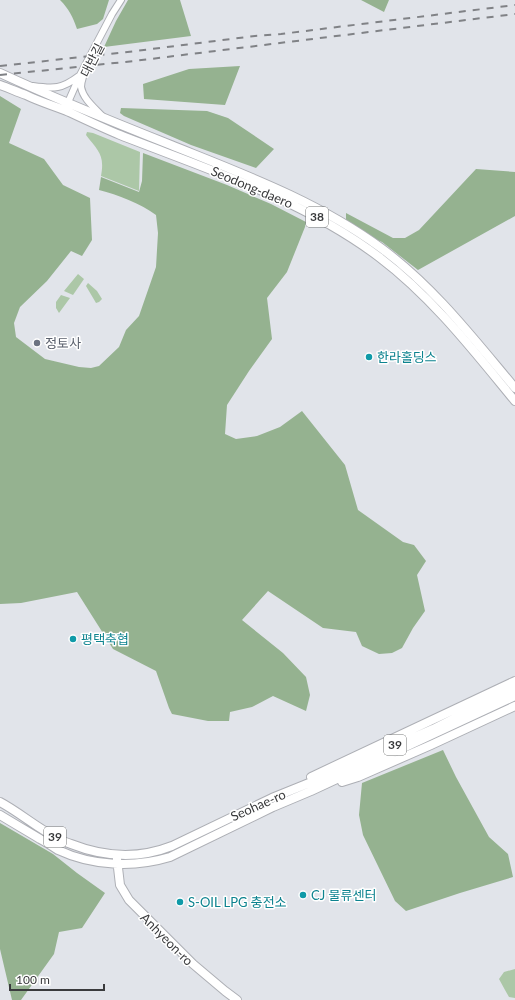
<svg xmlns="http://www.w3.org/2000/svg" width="515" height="1000" font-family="Lato,'Noto Sans KR',sans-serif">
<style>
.green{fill:#acc7a7}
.forest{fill:#95b290}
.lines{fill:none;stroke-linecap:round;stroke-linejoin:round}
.minor-casing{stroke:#adafb5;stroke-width:8}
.major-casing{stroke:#adafb5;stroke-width:10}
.minor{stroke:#fff;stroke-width:6}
.major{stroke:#fff;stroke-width:8}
.rail{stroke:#808286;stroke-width:2;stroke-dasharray:7 7;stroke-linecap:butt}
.worship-dot{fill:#6b7280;stroke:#fff;stroke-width:1.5}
.culture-dot{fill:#0f9aa8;stroke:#fff;stroke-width:1.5}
.labels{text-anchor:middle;stroke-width:3;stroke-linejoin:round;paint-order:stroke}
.shield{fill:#fff;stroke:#757677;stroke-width:1}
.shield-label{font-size:12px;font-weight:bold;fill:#3a3b3d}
.street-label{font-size:13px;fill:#3a3b3d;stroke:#fff}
.worship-label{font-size:13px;fill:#5b616d;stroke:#fff;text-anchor:start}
.culture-label{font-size:13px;fill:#0d838f;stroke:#fff;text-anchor:start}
</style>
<rect width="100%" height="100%" fill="#e1e4ea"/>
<path class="green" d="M87 132 93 133 140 152 139 191 101 176C105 154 98 151 86 135Z
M78 274 84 279 73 295 64 291Z
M88 283 97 291 102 299 99 302 96 303 86 286Z
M61 295 70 298 59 313 56 308V302Z
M515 969V998L509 997 505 990 499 979 504 972Z"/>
<path class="forest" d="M60 0H109L103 19 97 24 77 29C73 17 69 9 60 0Z
M128 0H180L191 36 104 47 116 21Z
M361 0H389L384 12Z
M240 66 225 105 144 99 143 84 189 69Z
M0 96 21 109 9 143 44 159 63 185 90 198 92 240 82 256 71 251 47 281 20 307 14 323 16 337 45 359 79 367 91 368 99 366 119 347 126 330 139 316 156 267 158 233 156 215C140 203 118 195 99 190L101 177 139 192 142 181 143 153 227 185 271 204 306 222 305 227 287 272 267 298 272 339 249 371 227 405 225 434 236 439 257 436 280 427 302 411 345 465 358 510 403 542 414 545 426 561 417 575 425 611 413 628 402 648 392 653 379 654 362 646 356 632 323 628 268 591 242 620 283 653 306 677 310 695 306 711 273 696 252 707 230 712 229 721H208L172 714 169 708 156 671 113 649 77 592 21 603 0 604Z
M121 108 207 111 228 118 274 149 256 168 191 145 124 116 120 113Z
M476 169 515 172V216L418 270 382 242 368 236 346 220V213L393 238H405L419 230Z
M443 750 456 777 489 837 508 854 513 877 460 893 406 911 395 901 363 835 359 815 362 783Z
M0 823 53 854 77 873 105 893 82 928 59 932 54 954 21 1000H12L0 949Z"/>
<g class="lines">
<g class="minor-casing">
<path id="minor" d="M83 77C82 80 81 84 81 87 83 99 95 108 103 117
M33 86C54 89 62 89 79 76
M66 107 80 75 112 14 121 0"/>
</g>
<g class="major-casing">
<path id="major" d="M0 73C56 99 113 122 171 145 243 174 317 201 381 248 434 287 473 338 515 388
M0 85C9 88 17 92 26 95 40 102 55 106 69 112 86 120 103 128 120 135 209 170 302 199 379 257 432 297 473 350 515 401
M311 777 515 681
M342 782 358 777 431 745 515 706
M0 802C19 812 37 828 57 838 61 841 66 842 71 844 104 857 139 859 172 846L272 798 324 777 433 729 515 688
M0 815C13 823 27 831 40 839 46 842 52 846 58 850 92 866 134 868 170 857L273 807 311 791 515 696
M117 859 120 885 129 900 193 964 225 991 237 1000"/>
</g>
<use href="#minor" class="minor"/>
<use href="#major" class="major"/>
<path class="rail" d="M0 66 136 51 255 36 281 34 515 5
M0 75 134 61 515 14"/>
</g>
<circle class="worship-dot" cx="37" cy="343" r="4"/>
<g class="culture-dot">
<circle cx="369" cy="357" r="4"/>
<circle cx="73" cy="639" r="4"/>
<circle cx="303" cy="895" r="4"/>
<circle cx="180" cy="902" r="4"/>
</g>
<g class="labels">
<g class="shield">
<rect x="306" y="207" width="22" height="20" rx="3"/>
<rect x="384" y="735" width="22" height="20" rx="3"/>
<rect x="44" y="827" width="22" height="20" rx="3"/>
</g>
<g class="shield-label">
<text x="317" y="221">38</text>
<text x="395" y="749">39</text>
<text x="55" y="841">39</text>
</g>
<g class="street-label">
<text transform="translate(92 60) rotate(-63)" y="5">대반길</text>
<text transform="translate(252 187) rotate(23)" y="5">Seodong-daero</text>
<text transform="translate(258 805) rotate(-24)" y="5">Seohae-ro</text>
<text transform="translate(167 939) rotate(45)" y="5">Anhyeon-ro</text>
</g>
<g class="worship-label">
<text x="45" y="348">정토사</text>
</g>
<g class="culture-label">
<text x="377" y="362">한라홀딩스</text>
<text x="81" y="644">평택축협</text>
<text x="311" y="900">CJ 물류센터</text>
<text x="188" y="907">S-OIL LPG 충전소</text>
</g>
</g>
<path d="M10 984v6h94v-6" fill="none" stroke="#3a3b3d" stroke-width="2"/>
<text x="16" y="984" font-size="12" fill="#3a3b3d" stroke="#ffffff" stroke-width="3" paint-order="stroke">100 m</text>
</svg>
